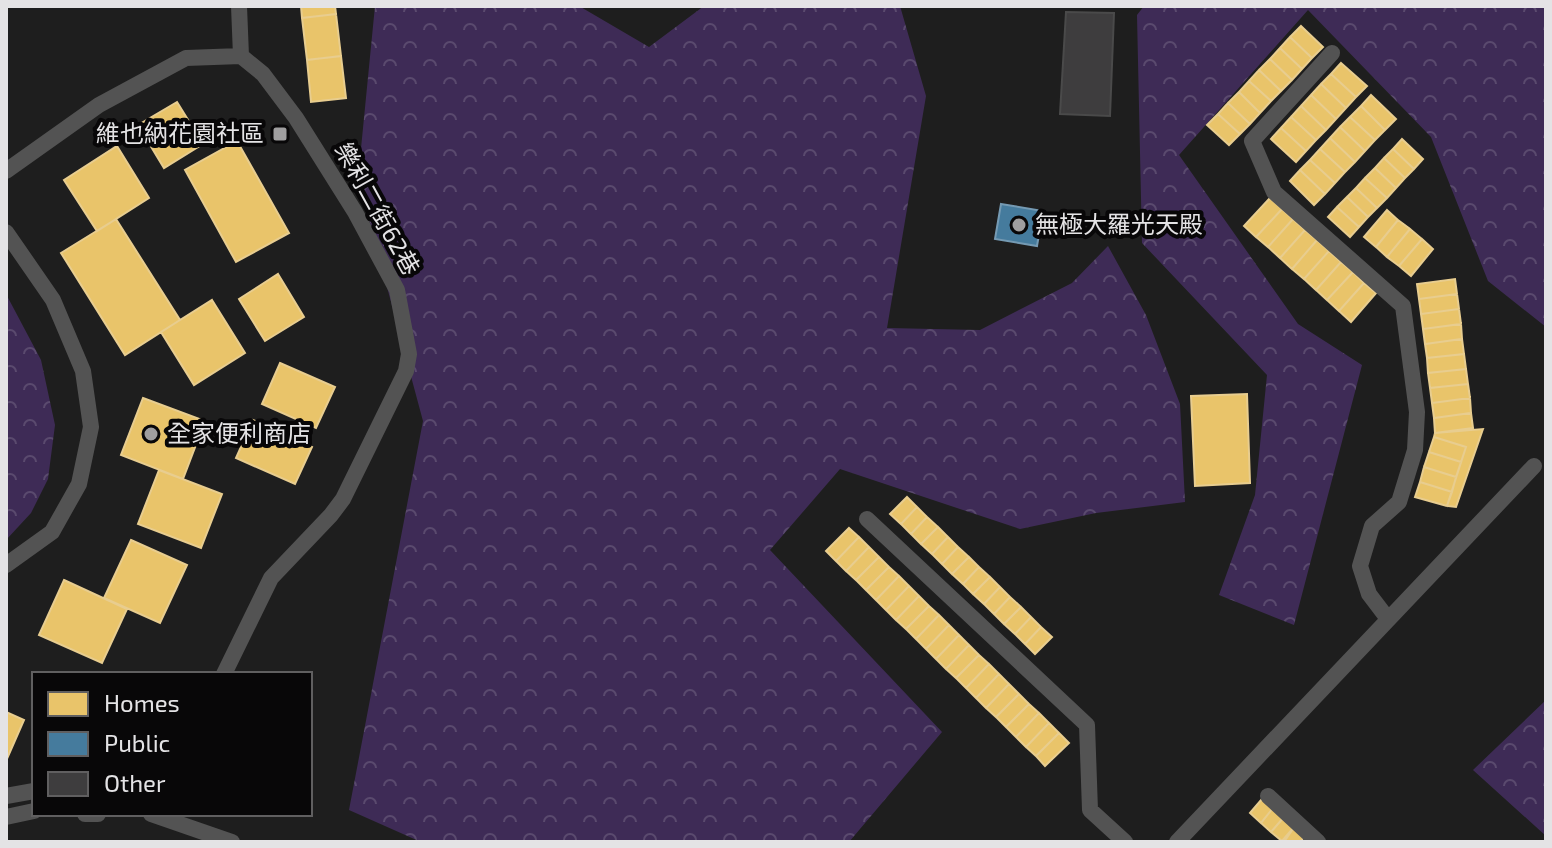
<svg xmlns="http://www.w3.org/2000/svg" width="1552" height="848" font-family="'Exo 2','Noto Sans TC',sans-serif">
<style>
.forest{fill:url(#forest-crowns)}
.homes{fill:#e9c46a;stroke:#e8cd8f;stroke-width:2}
.public{fill:#457b9d;stroke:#759ab3;stroke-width:2}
.building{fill:#3e3d3e;stroke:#4a4a4a;stroke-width:2}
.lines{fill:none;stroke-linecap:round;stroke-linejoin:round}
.street{stroke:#535353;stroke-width:16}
.poi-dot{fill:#9f9e9f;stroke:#080708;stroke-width:3}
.labels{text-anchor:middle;stroke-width:8;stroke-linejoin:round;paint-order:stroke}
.poi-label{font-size:24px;fill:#e4e3e5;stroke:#080708;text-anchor:start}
.street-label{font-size:24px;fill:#e4e3e5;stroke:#080708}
</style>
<defs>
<pattern id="forest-crowns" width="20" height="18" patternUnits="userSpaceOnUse" patternTransform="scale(2)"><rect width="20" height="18" fill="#3e2b56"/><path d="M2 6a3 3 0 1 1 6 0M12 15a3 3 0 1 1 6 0" fill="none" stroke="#5a4a6e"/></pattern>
</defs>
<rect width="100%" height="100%" fill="#1e1e1e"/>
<path class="forest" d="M375 6H579L649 47 704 6H900L926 96 887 328 980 330 1072 283 1108 246 1146 315 1180 404 1185 502 1096 513 1020 529 840 469 770 550 942 732 849 842H421L349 810 423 421 358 179Z
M1144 6H1546V327L1488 281 1431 137 1308 10 1179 155 1298 324 1362 365 1294 625 1219 595 1255 495 1267 375 1142 243 1137 15Z
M6 294 41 360 55 425 48 479 31 513 6 540Z
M1546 700V836L1473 770Z"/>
<path class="homes" d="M301 6H335L336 14 302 18Z
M336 14 341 56 307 60 302 18Z
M1301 26 1323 47 1312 58 1290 37Z
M1290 37 1312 58 1302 69 1280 48Z
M1280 48 1302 69 1292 80 1270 59Z
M341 56 346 98 311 102 307 60Z
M1270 59 1292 80 1281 91 1259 70Z
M1341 63 1367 86 1356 97 1331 74Z
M1259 70 1281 91 1271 101 1249 81Z
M1331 74 1356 97 1346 108 1321 84Z
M1249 81 1271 101 1260 113 1239 92Z
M1321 84 1346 108 1336 119 1311 95Z
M1239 92 1260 113 1250 124 1228 103Z
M1311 95 1336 119 1326 130 1301 106Z
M1371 95 1396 119 1385 130 1361 106Z
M177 102 203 144 164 168 138 125Z
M1228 103 1250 124 1240 134 1218 114Z
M1301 106 1326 130 1316 140 1291 117Z
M1361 106 1385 130 1375 140 1350 117Z
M1218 114 1240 134 1229 145 1207 125Z
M1291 117 1316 140 1306 151 1281 128Z
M1350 117 1375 140 1365 151 1340 127Z
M1340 127 1365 151 1355 162 1330 138Z
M1281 128 1306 151 1296 162 1271 139Z
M1330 138 1355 162 1345 172 1320 149Z
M1402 139 1423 159 1414 169 1393 149Z
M237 141 289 233 236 262 185 170Z
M117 146 149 198 97 231 64 180Z
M1320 149 1345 172 1335 183 1310 160Z
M1393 149 1414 169 1405 178 1384 158Z
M1384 158 1405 178 1396 188 1375 168Z
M1310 160 1335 183 1325 194 1300 170Z
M1375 168 1396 188 1387 198 1365 178Z
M1300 170 1325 194 1314 205 1290 181Z
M1365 178 1387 198 1377 208 1356 188Z
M1356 188 1377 208 1368 217 1347 197Z
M1347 197 1368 217 1359 227 1337 207Z
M1270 198 1282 209 1256 237 1244 226Z
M1337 207 1359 227 1350 237 1328 217Z
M1282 209 1293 219 1268 247 1256 237Z
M1387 210 1398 220 1376 247 1364 237Z
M116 219 180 320 125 355 61 253Z
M1293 219 1305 230 1280 258 1268 247Z
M1398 220 1410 229 1387 257 1376 247Z
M1410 229 1422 239 1399 266 1387 257Z
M1305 230 1317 240 1292 269 1280 258Z
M1422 239 1433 249 1411 276 1399 266Z
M1317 240 1329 251 1304 279 1292 269Z
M1329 251 1341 262 1316 290 1304 279Z
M1341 262 1353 272 1327 300 1316 290Z
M1353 272 1364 283 1339 311 1327 300Z
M278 274 304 317 265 341 239 299Z
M1455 279 1457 294 1419 299 1417 284Z
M1364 283 1376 293 1351 322 1339 311Z
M1457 294 1459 309 1421 314 1419 299Z
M212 300 245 353 194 385 161 332Z
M1459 309 1461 324 1423 329 1421 314Z
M1461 324 1462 339 1425 344 1423 329Z
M1462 339 1464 354 1427 358 1425 344Z
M1464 354 1466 369 1428 373 1427 358Z
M280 363 335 387 316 428 262 404Z
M1466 369 1468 384 1430 388 1428 373Z
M1468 384 1470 398 1432 403 1430 388Z
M1247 394 1250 483 1195 486 1191 396Z
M143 398 205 421 183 479 121 455Z
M1470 398 1471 413 1434 418 1432 403Z
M1471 413 1473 428 1435 433 1434 418Z
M253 420 312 447 295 484 236 458Z
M1483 429 1456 507 1447 506 1466 447 1434 437 1435 433Z
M1434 437 1466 447 1461 462 1429 452Z
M1429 452 1461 462 1456 477 1424 467Z
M1424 467 1456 477 1452 492 1420 482Z
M159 470 222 494 201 548 138 524Z
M1420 482 1452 492 1447 506 1415 497Z
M907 497 917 507 901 524 890 514Z
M917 507 927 517 911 534 901 524Z
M927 517 938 527 921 544 911 534Z
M938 527 948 537 932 554 921 544Z
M849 528 859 537 836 561 826 551Z
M859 537 869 547 846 571 836 561Z
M948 537 958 547 942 564 932 554Z
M131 540 187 565 160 623 104 598Z
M869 547 879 557 856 580 846 571Z
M958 547 969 557 952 574 942 564Z
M879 557 889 567 866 590 856 580Z
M969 557 979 567 963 584 952 574Z
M889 567 899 576 876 600 866 590Z
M979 567 990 577 973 594 963 584Z
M899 576 909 586 886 610 876 600Z
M990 577 1000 587 984 604 973 594Z
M64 580 127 609 102 663 39 635Z
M909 586 919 596 896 620 886 610Z
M1000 587 1010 597 994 614 984 604Z
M919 596 929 606 906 629 896 620Z
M1010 597 1021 607 1004 624 994 614Z
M929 606 939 615 916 639 906 629Z
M1021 607 1031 617 1015 634 1004 624Z
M939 615 949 625 926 649 916 639Z
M1031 617 1041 627 1025 644 1015 634Z
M949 625 959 635 936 659 926 649Z
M1041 627 1052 637 1035 654 1025 644Z
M959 635 969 645 946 669 936 659Z
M969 645 979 655 956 678 946 669Z
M979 655 989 664 966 688 956 678Z
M989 664 999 674 976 698 966 688Z
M999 674 1009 684 986 708 976 698Z
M1009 684 1019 694 996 717 986 708Z
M1019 694 1029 704 1006 727 996 717Z
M1029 704 1039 713 1016 737 1006 727Z
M6 712 24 720 6 761Z
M1039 713 1049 723 1026 747 1016 737Z
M1049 723 1059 733 1036 756 1026 747Z
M1059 733 1069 743 1045 766 1036 756Z
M1262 799 1273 808 1261 823 1250 813Z
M1273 808 1284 817 1271 832 1261 823Z
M1284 817 1295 826 1282 841 1271 832Z
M1295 826 1306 835 1300 842H1284Z"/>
<path class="public" d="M1001 204 1043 211 1037 246 995 239Z"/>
<path class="building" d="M1066 12 1114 13 1110 116 1060 114Z"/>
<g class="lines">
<path class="street" d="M239 6 241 56
M1332 53 1252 141 1274 192 1403 306 1417 412 1415 450 1399 502 1372 526 1360 566 1369 594 1388 619
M6 171 99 105 186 58 241 56 263 74 296 118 355 212 397 290 409 354 406 371 343 499 331 515 271 578 224 674
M6 232 53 300 83 371 91 427 79 484 52 532 6 565
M867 519 1087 725 1090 810 1125 842
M6 796 34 791
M1268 796 1318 842
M85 814H98
M151 814 232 842
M6 817 34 811
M1177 842 1534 466"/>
</g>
<g class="poi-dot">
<rect x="272" y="126" width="16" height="16" rx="4"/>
<circle cx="1019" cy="225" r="8"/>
<circle cx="151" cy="434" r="8"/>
</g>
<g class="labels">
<g class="poi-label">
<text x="264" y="142" text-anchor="end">維也納花園社區</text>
<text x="1035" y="233">無極大羅光天殿</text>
<text x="167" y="442">全家便利商店</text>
</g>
<g class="street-label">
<text transform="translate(377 209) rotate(61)" y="8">樂利二街62巷</text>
</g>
</g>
<rect width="1552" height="848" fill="none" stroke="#e4e3e5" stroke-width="16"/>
<rect x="32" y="672" width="280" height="144" fill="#080708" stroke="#605f60" stroke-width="2"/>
<rect x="48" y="692" width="40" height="24" fill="#e9c46a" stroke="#605f60" stroke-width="2"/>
<text x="104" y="712" font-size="24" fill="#e4e3e5">Homes</text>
<rect x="48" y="732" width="40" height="24" fill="#457b9d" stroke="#605f60" stroke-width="2"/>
<text x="104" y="752" font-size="24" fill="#e4e3e5">Public</text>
<rect x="48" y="772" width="40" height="24" fill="#3e3d3e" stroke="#605f60" stroke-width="2"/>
<text x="104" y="792" font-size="24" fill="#e4e3e5">Other</text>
</svg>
